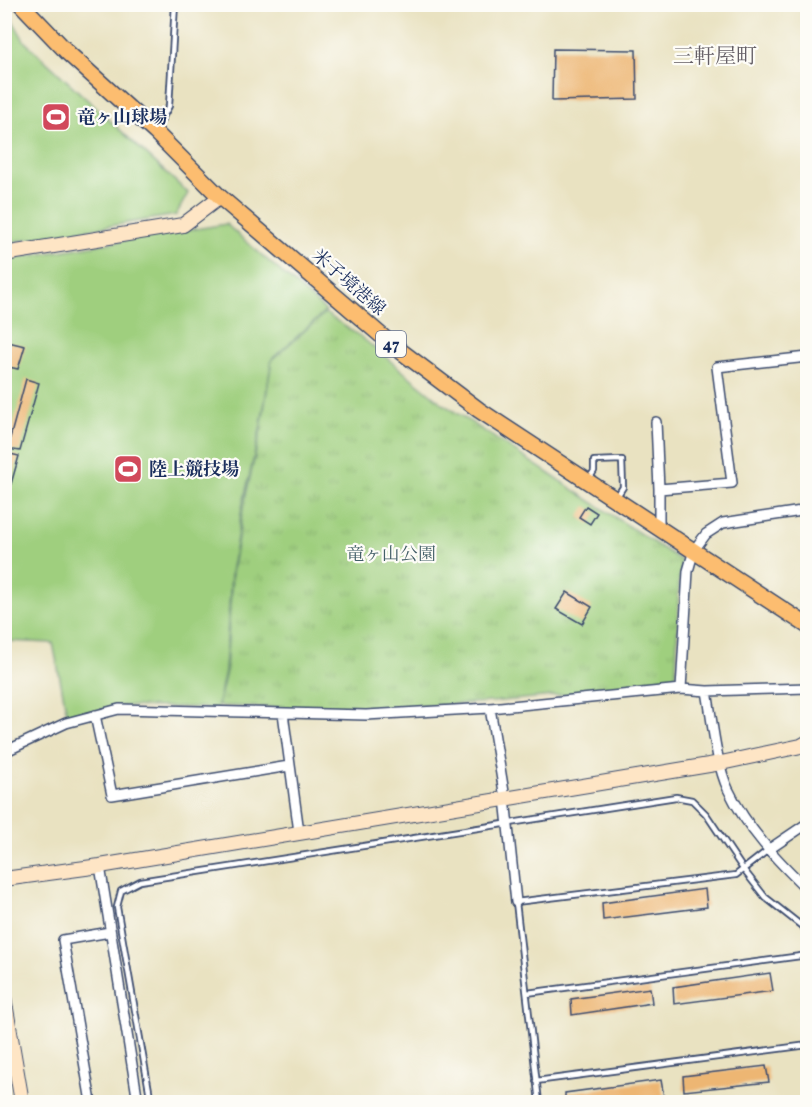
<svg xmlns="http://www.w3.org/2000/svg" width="812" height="1107" font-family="Vollkorn,'Noto Serif JP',serif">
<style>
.grass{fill:url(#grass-tufts);stroke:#5d7f6e;stroke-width:1.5}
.pitch{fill:#9fcf7e;stroke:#5d7f6e;stroke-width:1.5}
.building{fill:#edb673}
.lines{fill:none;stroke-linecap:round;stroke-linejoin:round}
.lane-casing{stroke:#3a4a6d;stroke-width:8}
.street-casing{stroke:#3a4a6d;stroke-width:12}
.secondary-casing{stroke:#3a4a6d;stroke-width:16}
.primary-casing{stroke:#3a4a6d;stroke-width:18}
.lane{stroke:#fff;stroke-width:4.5}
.street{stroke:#fff;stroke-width:9}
.secondary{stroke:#fee5c5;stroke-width:14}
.primary{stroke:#fcbd6f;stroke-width:15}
.labels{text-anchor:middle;stroke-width:4.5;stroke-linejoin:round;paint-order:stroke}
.shield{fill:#fdfcf7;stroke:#5f6c8c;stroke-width:1.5}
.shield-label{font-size:16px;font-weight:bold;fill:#1b2f5e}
.poi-label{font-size:18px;font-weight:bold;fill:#1b2f5e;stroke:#fdfcf7;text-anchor:start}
.street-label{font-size:18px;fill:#1b2f5e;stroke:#fdfcf7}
.park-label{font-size:18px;fill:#435f68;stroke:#fdfcf7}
.quarter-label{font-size:21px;fill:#645e65;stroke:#fdfcf7}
</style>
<defs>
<pattern id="grass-tufts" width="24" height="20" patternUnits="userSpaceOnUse" patternTransform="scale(1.5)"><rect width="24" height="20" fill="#9fcf7e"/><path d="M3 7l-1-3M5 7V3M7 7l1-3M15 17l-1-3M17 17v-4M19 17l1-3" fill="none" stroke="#88b26f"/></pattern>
</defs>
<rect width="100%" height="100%" fill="#fdfcf7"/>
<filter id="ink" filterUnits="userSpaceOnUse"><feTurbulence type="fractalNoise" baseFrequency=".0167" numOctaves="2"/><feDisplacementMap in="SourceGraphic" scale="12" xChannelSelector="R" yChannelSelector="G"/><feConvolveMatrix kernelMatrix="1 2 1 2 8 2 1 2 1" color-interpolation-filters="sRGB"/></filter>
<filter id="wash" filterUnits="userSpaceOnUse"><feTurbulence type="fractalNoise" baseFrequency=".008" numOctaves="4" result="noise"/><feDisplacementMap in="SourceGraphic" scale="24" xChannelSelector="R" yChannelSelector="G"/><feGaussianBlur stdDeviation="1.35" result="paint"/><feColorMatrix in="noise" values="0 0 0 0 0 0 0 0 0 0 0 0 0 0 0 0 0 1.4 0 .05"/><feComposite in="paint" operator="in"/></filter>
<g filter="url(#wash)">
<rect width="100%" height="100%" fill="#e9e2c1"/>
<path class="grass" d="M325 313 361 337 443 404 682 561 679 581 676 676 666 685 492 702 355 710 218 706 226 671 232 573 243 508 261 429 272 359Z"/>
<path class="pitch" d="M5 7 25 42 188 193 176 215 5 243Z
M226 224 326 311 272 359 260 430 242 508 231 573 225 671 217 708 120 706 68 719 53 643 5 641V260Z"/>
<g id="blocks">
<path class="building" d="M553 49 636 50 637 99 552 101Z
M4 341 25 346 18 369 4 366Z
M26 379 39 383 20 451 7 449Z
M6 453 19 456 11 484 4 482Z
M586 506 597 513 590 524 579 517Z
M567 592 592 607 582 624 556 609Z
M705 889 707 907 603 920 602 903Z
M770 973 773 991 674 1004 673 987Z
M650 988 652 1003 572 1015 571 999Z
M766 1066 769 1082 684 1091 683 1076Z
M661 1080 664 1097 619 1102H565V1093Z"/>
</g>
</g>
<g filter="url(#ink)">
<use href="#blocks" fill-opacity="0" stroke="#3a4a6d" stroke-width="1.5"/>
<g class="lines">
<g class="lane-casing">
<path id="lane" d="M156 130 169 106 175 4
M589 479 594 471V461L622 460 623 487 616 498
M527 993 808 955
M536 1081 808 1045
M151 1102 117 907 121 891 140 881 676 797 692 800 706 814 743 869 765 897 808 931
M539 1102 516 902 736 875 768 850"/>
</g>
<g class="street-casing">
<path id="street" d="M656 422 659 489
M659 527V489L732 483 717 367 808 357
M681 689 688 571 694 550 706 534 723 523 808 510
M707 691C712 719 716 764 728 789 747 829 777 860 808 890
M490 708 505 798 516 902
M283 713 299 832
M95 715 112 795 289 766
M4 752 66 723 119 709 366 715 490 708 681 689 707 691 808 688
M768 850 808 823
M100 866 138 1102
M91 1102 63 940 110 932"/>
</g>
<g class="secondary-casing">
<path id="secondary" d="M4 254 183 225 220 197
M4 879 100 866 721 763 801 746 808 742
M4 997 22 1102"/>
</g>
<g class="primary-casing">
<path id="primary" d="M21 4 69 54 155 132 220 197 390 343 479 410 808 626"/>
</g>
<use href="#lane" class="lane"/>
<use href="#street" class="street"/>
<use href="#secondary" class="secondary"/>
<use href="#primary" class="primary"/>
</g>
</g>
<defs>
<g id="stadium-square" transform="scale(1.5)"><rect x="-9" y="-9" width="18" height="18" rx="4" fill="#d1495b" stroke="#fdfcf7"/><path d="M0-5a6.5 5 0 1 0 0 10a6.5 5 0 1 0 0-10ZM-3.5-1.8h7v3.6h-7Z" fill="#fff"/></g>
</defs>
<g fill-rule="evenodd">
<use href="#stadium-square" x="56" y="117"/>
<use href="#stadium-square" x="128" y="469"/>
</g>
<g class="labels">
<rect class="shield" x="376" y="331" width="30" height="26" rx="4.5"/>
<g class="shield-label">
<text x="391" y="350">47</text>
</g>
<g class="poi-label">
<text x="77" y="123">竜ヶ山球場</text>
<text x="149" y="475">陸上競技場</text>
</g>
<g class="street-label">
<text transform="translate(349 282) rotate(41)" y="6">米子境港線</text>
</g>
<g class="park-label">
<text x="391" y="560">竜ヶ山公園</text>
</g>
<g class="quarter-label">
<text x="715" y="63">三軒屋町</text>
</g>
</g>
<rect width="812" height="1107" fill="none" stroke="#fdfcf7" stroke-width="24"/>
</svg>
